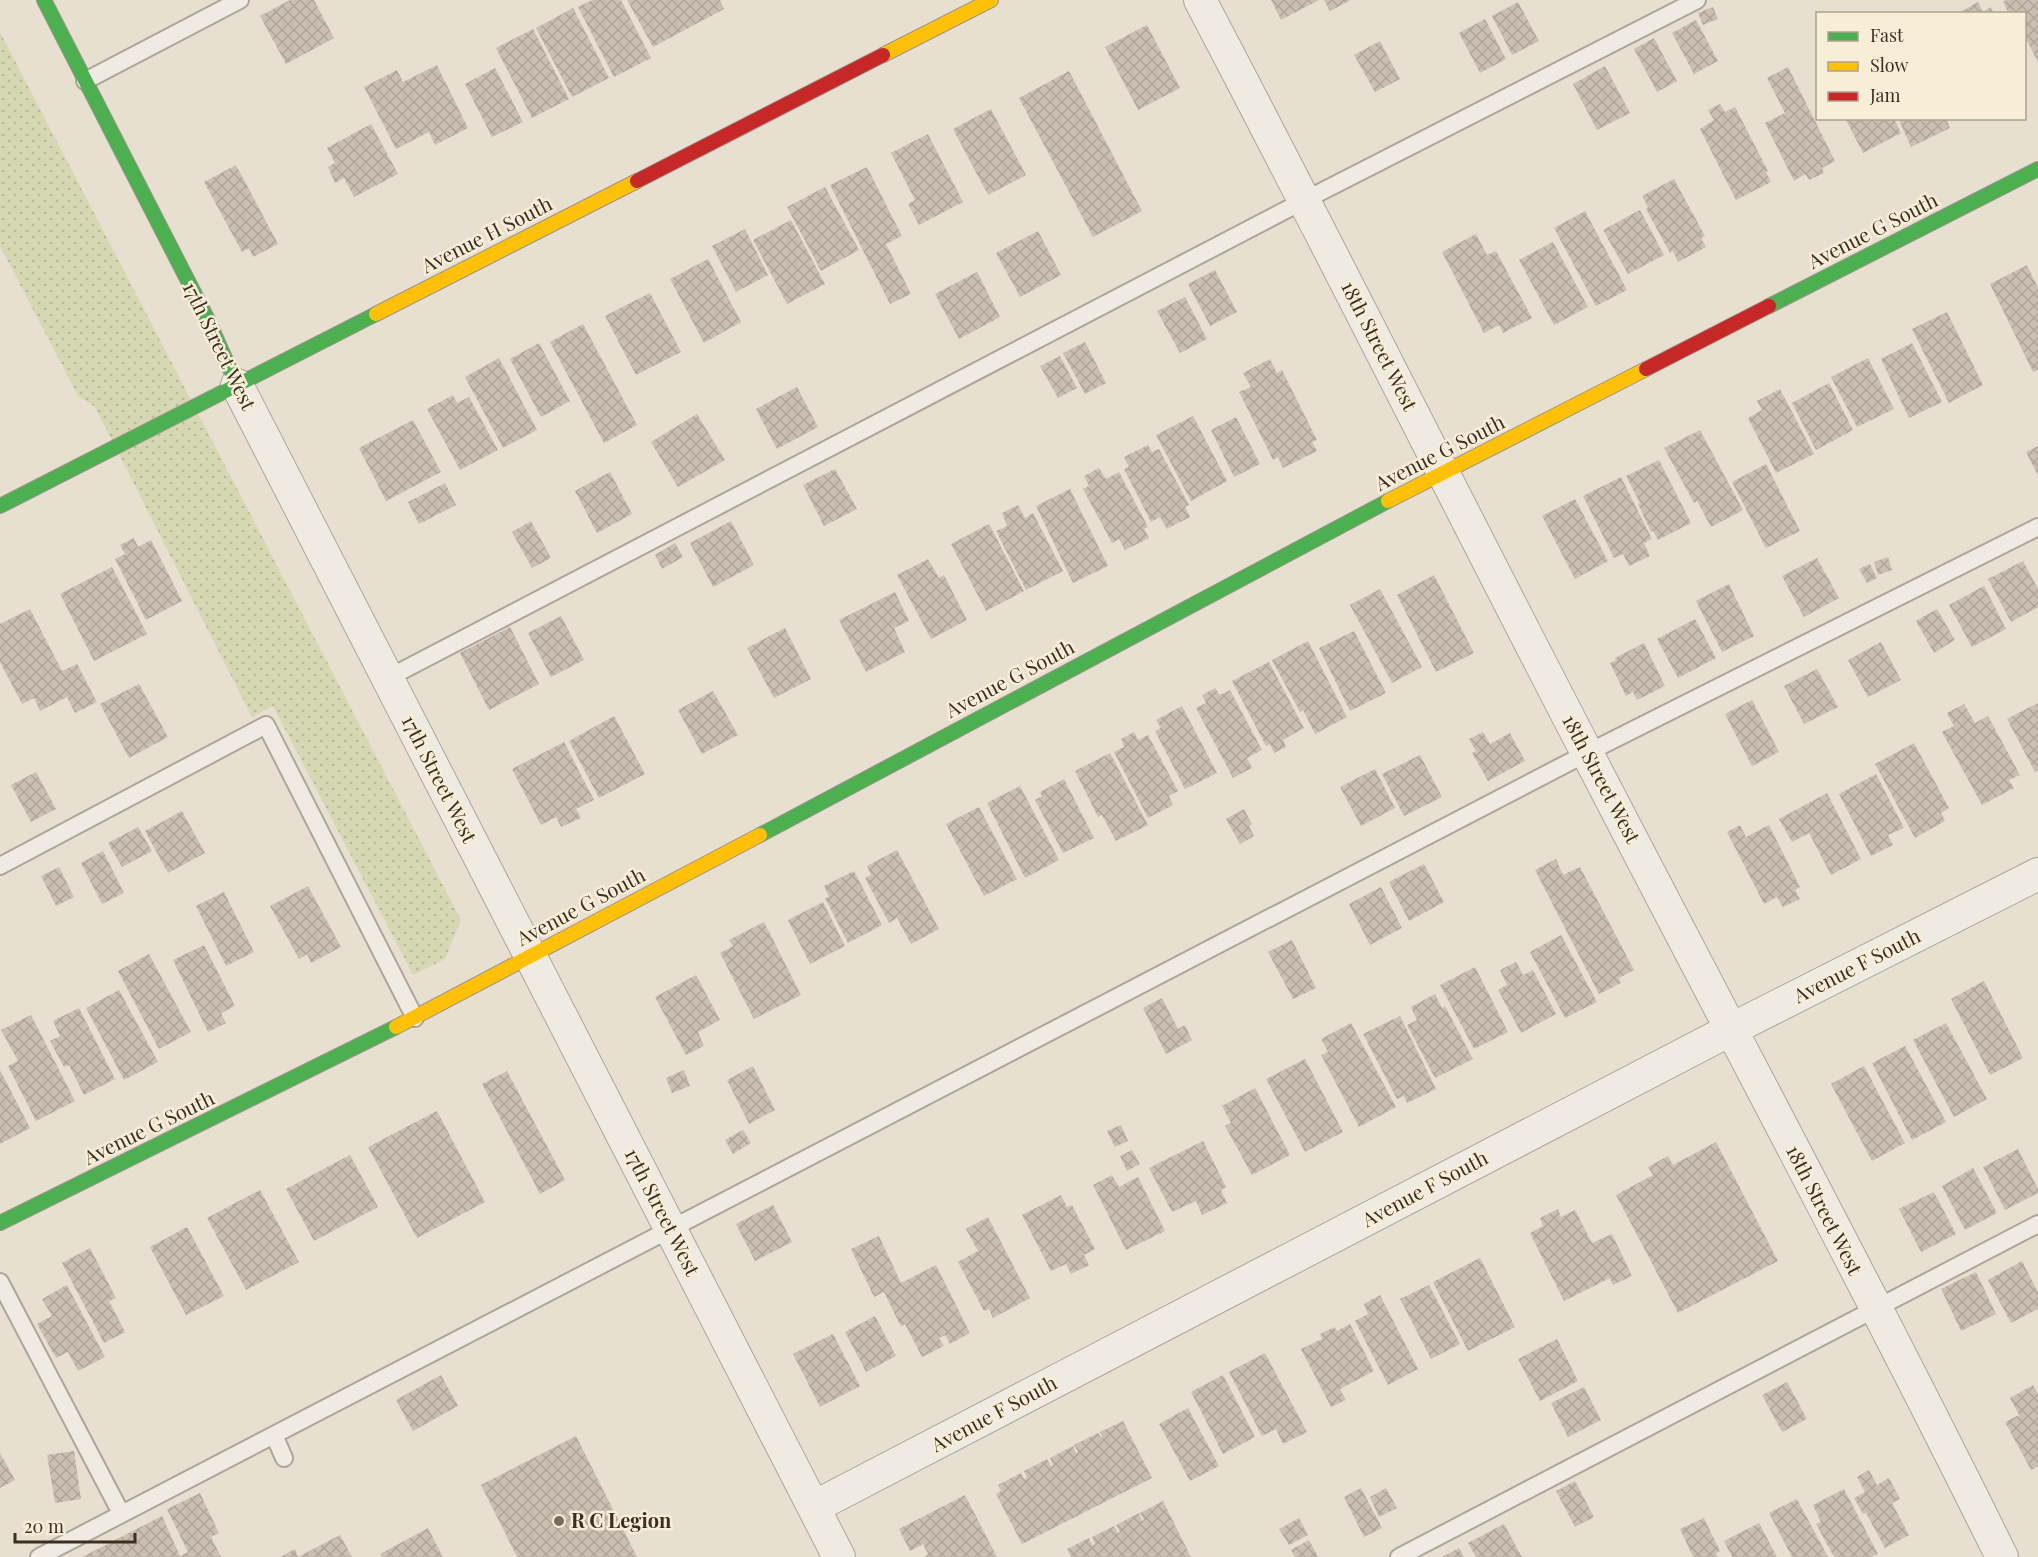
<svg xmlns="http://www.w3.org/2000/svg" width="2038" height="1557" font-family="'Playfair Display',serif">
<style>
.grass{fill:url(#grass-dots)}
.building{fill:url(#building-cross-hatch)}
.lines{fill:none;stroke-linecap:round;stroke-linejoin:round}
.lane-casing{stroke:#ada599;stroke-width:20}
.street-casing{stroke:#ada599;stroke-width:34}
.fast-casing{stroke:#9c958a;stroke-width:16}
.slow-casing{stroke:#9c958a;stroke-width:16}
.jam-casing{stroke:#9c958a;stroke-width:16}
.lane{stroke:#efebe3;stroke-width:16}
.street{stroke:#efebe3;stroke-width:32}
.fast{stroke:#4caf50;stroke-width:14}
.slow{stroke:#ffc107;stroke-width:14}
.jam{stroke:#c62828;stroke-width:14}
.poi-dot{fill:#786c5e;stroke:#f7eed8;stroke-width:2}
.labels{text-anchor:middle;stroke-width:5;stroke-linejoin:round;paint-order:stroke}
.street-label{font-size:20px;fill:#3d2e20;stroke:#f7eed8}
.poi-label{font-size:20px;font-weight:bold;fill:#3d2e20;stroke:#f7eed8;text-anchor:start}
</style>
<defs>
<pattern id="grass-dots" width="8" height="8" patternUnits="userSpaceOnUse" patternTransform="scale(1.5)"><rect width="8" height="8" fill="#d6d7b3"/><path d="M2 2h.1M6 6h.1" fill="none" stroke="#b9b99a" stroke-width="1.8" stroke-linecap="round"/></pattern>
<pattern id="building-cross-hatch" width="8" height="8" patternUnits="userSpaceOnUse" patternTransform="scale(1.5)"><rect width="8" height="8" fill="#cbbfb2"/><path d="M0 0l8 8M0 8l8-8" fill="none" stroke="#afa499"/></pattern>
</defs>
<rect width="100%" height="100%" fill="#e7e0d1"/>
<path class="grass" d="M0 32 461 920 445 959 413 975 273 706 252 717 95 407 78 396 0 246Z"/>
<path class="building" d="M290 0H314L334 38 286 64 260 16Z
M592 0H621L651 58 614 77 578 7Z
M627 0H720L724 9 653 47Z
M1271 0H1319L1281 20Z
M1324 0H1351L1330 11Z
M2006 0H2038V62L2027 41 2025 42V14H2009L2003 2Z
M1518 2 1539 41 1512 55 1492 16Z
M1978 2 1983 12 1991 7 1994 14H1963L1962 11Z
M1713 7 1718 19 1703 25 1698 13Z
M573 8 609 78 572 97 536 28Z
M1485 19 1506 59 1480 73 1459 33Z
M1696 20 1718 61 1694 74 1672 33Z
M1147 25 1180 88 1138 110 1105 47Z
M533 29 569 99 532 118 496 48Z
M1654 38 1677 81 1657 92 1634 49Z
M1380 41 1400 79 1375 92 1354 55Z
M437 65 468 128 435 145 429 132 396 149 364 87 397 70 403 82Z
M1605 66 1630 113 1597 130 1573 84Z
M1788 67 1835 161 1822 168 1824 173 1809 180 1805 174 1794 181 1765 123 1785 113 1767 78Z
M495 68 523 122 492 137 465 84Z
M1069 71 1142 211 1093 237 1019 98Z
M1720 104 1725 112 1735 107 1768 171 1766 172 1771 182 1736 200 1700 129 1714 120 1708 110Z
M991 109 1026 175 988 195 953 129Z
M1845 118H1894L1901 133 1863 153Z
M1898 118H1946L1950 128 1911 147Z
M371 124 398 174 354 197 344 178 335 183 328 167 335 163 327 148Z
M928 134 963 202 919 225 908 204 915 200 891 153Z
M236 165 278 244 253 257 249 248 242 252 204 182Z
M867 167 902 236 886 244 911 294 890 304 830 185Z
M1674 179 1705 236 1701 238 1706 247 1678 262 1673 251 1670 253 1646 209 1648 207 1642 196Z
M825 187 859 250 821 271 787 207Z
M1640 210 1664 255 1628 274 1603 230Z
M1585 211 1627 290 1596 306 1554 228Z
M791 220 825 284 787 304 753 240Z
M745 229 768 275 736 292 712 246Z
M1038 231 1061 275 1020 297 996 253Z
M1476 234 1487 255 1496 251 1532 318 1503 333 1499 325 1484 333 1442 252Z
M1553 242 1588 307 1554 325 1519 260Z
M708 259 741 322 704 343 670 279Z
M2027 265 2038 288V370L2033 372 1990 284Z
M1215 270 1237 312 1210 326 1188 284Z
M977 272 1000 317 959 339 935 294Z
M650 293 681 352 636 375 605 316Z
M1185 297 1207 339 1180 353 1157 311Z
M1947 312 1983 385 1949 403 1912 329Z
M583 324 637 425 604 443 550 342Z
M1085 342 1106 383 1085 394 1063 353Z
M539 343 570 401 541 417 510 359Z
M1912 343 1942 402 1909 418 1881 359Z
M1060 356 1077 388 1058 398 1040 366Z
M499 358 537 430 503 448 465 377Z
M1868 358 1894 409 1857 427 1831 377Z
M1270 359 1277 373 1282 370 1317 440 1312 442 1317 451 1283 468 1278 457 1273 460 1239 392 1251 387 1243 373Z
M1829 383 1853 430 1816 450 1792 403Z
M797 387 818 427 777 449 756 409Z
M1780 389 1814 454 1776 473 1748 418 1762 410 1757 401Z
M453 395 457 403 469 397 498 450 460 470 427 409Z
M697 414 725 460 678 487 651 442Z
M1193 416 1227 481 1191 501 1156 435Z
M1236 417 1260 464 1234 477 1211 430Z
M413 420 441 472 386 501 359 448Z
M1700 430 1743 510 1711 527 1697 501 1694 503 1664 448Z
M1148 445 1152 452 1159 449 1189 505 1185 507 1190 517 1167 529 1160 517 1151 522 1124 469 1129 467 1124 457Z
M2038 446V476L2026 452Z
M1659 460 1691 523 1658 540 1653 531 1651 532 1638 504 1640 503 1626 476Z
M1766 464 1800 531 1766 548 1732 482Z
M1099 468 1106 479 1119 472 1148 527 1144 529 1149 538 1125 550 1119 539 1112 543 1083 489 1089 486 1084 476Z
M835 469 857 509 824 526 803 485Z
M610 472 632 514 597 533 575 491Z
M1621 477 1652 539 1644 543 1650 556 1629 566 1623 554 1614 558 1583 496Z
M445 483 456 505 419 524 408 502Z
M1070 489 1108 566 1073 583 1036 506Z
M1575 499 1608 561 1575 579 1542 516Z
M1018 505 1025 518 1033 513 1063 571 1026 590 996 531 1007 526 1002 513Z
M531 521 551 558 532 568 512 532Z
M731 521 754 565 713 587 690 543Z
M989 524 1024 591 986 611 951 544Z
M134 538 138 547 151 540 182 601 146 620 115 559 125 554 120 545Z
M675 543 683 557 662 569 655 555Z
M1888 557 1892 570 1878 575 1874 562Z
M1817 558 1839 598 1804 617 1782 576Z
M928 559 939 578 944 575 967 620 931 639 897 575Z
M2023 561 2038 589V607L2011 622 1988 579Z
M1870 564 1877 578 1867 583 1859 569Z
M112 567 147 634 94 661 60 594Z
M1434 575 1474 653 1436 672 1397 595Z
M1729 584 1754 636 1722 652 1696 601Z
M1984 586 2006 629 1972 647 1949 605Z
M1380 589 1422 667 1392 683 1350 605Z
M895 592 909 621 894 628 905 652 866 672 839 620Z
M30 609 62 671 77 664 97 702 75 713 67 697 40 711 34 698 22 704 0 662V624Z
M1937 609 1955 640 1934 653 1916 621Z
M561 616 584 660 551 677 528 633Z
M1695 619 1716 658 1678 678 1657 639Z
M510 627 539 684 489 710 460 653Z
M785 628 811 679 774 698 747 648Z
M1354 631 1386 693 1350 711 1319 648Z
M1308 641 1347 717 1315 734 1303 710 1300 712 1272 660Z
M1881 642 1901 680 1868 697 1848 660Z
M1644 643 1665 686 1637 700 1633 692 1626 696 1610 663 1616 660 1615 658Z
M1269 662 1304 728 1283 740 1286 747 1274 753 1270 744 1266 746 1232 681Z
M1817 669 1838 707 1804 724 1784 686Z
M139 684 168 737 129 758 100 704Z
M1215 688 1220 695 1230 690 1262 750 1247 758 1252 768 1233 778 1196 708 1206 703 1202 695Z
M713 691 738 735 702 754 678 710Z
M1752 700 1779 752 1752 766 1725 714Z
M2038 703V770L2035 772 2007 719Z
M1964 704 1975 723 1988 716 2020 775 2009 780 2014 788 1982 805 1942 732 1954 726 1947 713Z
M1182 706 1217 773 1185 789 1155 731 1161 728 1156 720Z
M614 716 645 774 599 798 569 741Z
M1134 732 1138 740 1148 735 1178 791 1169 796 1173 805 1148 818 1114 752 1124 747 1121 739Z
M1483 732 1490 744 1510 733 1525 761 1488 781 1472 753 1476 751 1469 739Z
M564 742 594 800 576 809 581 818 561 827 556 817 541 825 512 769Z
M1914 743 1949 808 1941 813 1945 821 1915 838 1875 764Z
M1110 753 1148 825 1116 841 1102 815 1098 817 1075 771Z
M1420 755 1442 797 1404 816 1382 774Z
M1375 769 1395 808 1361 826 1340 787Z
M36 772 56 809 31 822 11 785Z
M1876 774 1904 828 1888 835 1893 845 1871 856 1839 794Z
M1064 779 1094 838 1063 853 1035 800 1042 796 1040 792Z
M1020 786 1059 860 1025 878 987 803Z
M1827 793 1861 859 1831 875 1809 833 1792 842 1779 819Z
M979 807 1017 879 984 896 946 824Z
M1244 809 1252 824 1249 826 1254 836 1240 844 1226 819Z
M182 811 205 853 168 873 145 831Z
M1740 825 1746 837 1769 825 1800 887 1795 890 1800 899 1783 907 1777 897 1764 904 1727 832Z
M138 827 152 851 122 867 108 843Z
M897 850 939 929 911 944 897 918 889 923 865 878 871 875 867 866Z
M103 851 124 893 102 904 81 863Z
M1556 859 1563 875 1580 867 1634 970 1619 978 1621 983 1599 994 1535 870Z
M1424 864 1444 902 1409 921 1389 882Z
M59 867 74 897 56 906 41 876Z
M854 871 882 925 848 943 825 898 829 897 824 886Z
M308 886 341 947 311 963 307 954 299 959 270 906Z
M1381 887 1402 928 1370 945 1349 904Z
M224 892 254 952 226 966 196 906Z
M823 902 845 946 810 964 788 920Z
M764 922 801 995 754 1019 720 953 733 946 729 940Z
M1561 935 1597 1002 1565 1018 1530 952Z
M1292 940 1316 988 1293 999 1268 952Z
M204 945 235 1006 221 1013 226 1023 208 1032 173 960Z
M149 954 191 1032 159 1049 118 971Z
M1516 962 1523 975 1533 970 1556 1014 1521 1033 1498 990 1507 985 1500 970Z
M1475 967 1508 1032 1474 1049 1440 985Z
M696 975 720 1020 698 1032 704 1046 686 1055 655 997Z
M1984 981 2023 1058 1990 1075 1951 999Z
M119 990 158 1062 124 1080 86 1008Z
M1435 994 1442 1008 1445 1006 1473 1059 1435 1078 1407 1025 1417 1020 1411 1007Z
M1162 998 1178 1029 1185 1025 1192 1040 1166 1054 1143 1008Z
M79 1008 115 1079 84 1095 69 1065 64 1067 50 1041 60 1036 53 1021Z
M31 1015 75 1101 36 1121 8 1066 18 1061 1 1030Z
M1400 1016 1436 1089 1407 1103 1404 1096 1397 1099 1363 1034Z
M1351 1023 1396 1107 1359 1127 1321 1055 1328 1052 1321 1039Z
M1946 1023 1987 1099 1954 1117 1913 1040Z
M1905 1046 1946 1122 1912 1140 1872 1063Z
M1305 1059 1343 1132 1305 1152 1266 1079Z
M753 1066 775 1110 749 1124 727 1080Z
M1864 1066 1905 1143 1872 1161 1831 1084Z
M0 1070 30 1128 0 1144Z
M684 1070 690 1086 672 1093 666 1078Z
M507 1071 565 1180 540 1194 482 1084Z
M1255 1088 1290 1155 1252 1175 1225 1126 1231 1123 1222 1106Z
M437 1111 485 1202 417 1238 368 1147Z
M1121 1125 1128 1141 1115 1147 1107 1131Z
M743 1130 751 1143 733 1154 725 1140Z
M1203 1141 1226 1187 1221 1190 1227 1203 1202 1215 1196 1201 1172 1212 1149 1168Z
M1716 1142 1778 1261 1678 1313 1616 1195 1653 1175 1648 1167 1668 1156 1673 1165Z
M2018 1149 2038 1189V1193L2005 1210 1983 1167Z
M1132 1150 1140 1164 1127 1171 1120 1156Z
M350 1155 378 1207 314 1241 286 1189Z
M1973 1168 1997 1213 1965 1230 1942 1186Z
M1112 1175 1119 1187 1138 1177 1165 1231 1126 1250 1093 1185Z
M260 1190 299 1262 246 1290 207 1218Z
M1934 1192 1956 1234 1921 1252 1899 1209Z
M1061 1195 1067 1207 1072 1205 1095 1249 1084 1255 1089 1265 1071 1274 1066 1264 1051 1271 1022 1215Z
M773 1205 792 1242 755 1261 736 1224Z
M1558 1209 1561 1217 1575 1210 1592 1243 1612 1234 1632 1276 1613 1285 1610 1278 1564 1301 1530 1233 1543 1226 1540 1218Z
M988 1217 1030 1298 993 1318 989 1309 984 1311 958 1262 978 1251 966 1229Z
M187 1227 224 1296 186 1315 150 1247Z
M879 1236 901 1283 936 1265 970 1333 950 1344 945 1335 939 1338 944 1346 922 1357 905 1324 901 1327 884 1292 874 1297 851 1249Z
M90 1248 116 1298 109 1301 125 1332 104 1343 62 1263Z
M1480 1258 1515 1327 1468 1351 1433 1282Z
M2022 1261 2038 1292V1309L2011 1323 1988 1280Z
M1976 1272 1996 1314 1961 1331 1941 1289Z
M67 1285 105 1357 78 1371 68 1352 56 1358 37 1324 52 1316 42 1299Z
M1429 1285 1460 1344 1431 1359 1400 1299Z
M1380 1295 1418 1369 1388 1385 1355 1321 1368 1314 1364 1304Z
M875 1316 896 1356 866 1372 845 1332Z
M1350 1324 1374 1371 1340 1389 1346 1400 1331 1407 1301 1349 1322 1339 1320 1334 1334 1327 1337 1331Z
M833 1334 860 1386 820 1407 793 1354Z
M1557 1339 1578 1381 1540 1401 1518 1359Z
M1265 1353 1307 1432 1283 1444 1276 1429 1262 1436 1229 1372Z
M441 1375 458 1406 413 1431 396 1400Z
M1223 1375 1255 1437 1223 1454 1191 1392Z
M1787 1382 1807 1419 1782 1432 1762 1395Z
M2033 1385 2038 1394V1466L2031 1470 2005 1422 2019 1415 2010 1398Z
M1584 1387 1601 1420 1568 1437 1551 1403Z
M1188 1408 1219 1466 1190 1481 1159 1424Z
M1123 1421 1152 1478 1022 1544 996 1494 1001 1491 998 1485 1021 1473 1024 1479 1027 1478 1024 1471 1047 1459 1051 1466 1053 1465 1050 1458 1073 1446 1076 1453 1078 1452 1074 1445 1098 1433 1103 1440 1100 1432Z
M576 1436 637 1557H517L481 1485Z
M74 1451 81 1499 55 1503 47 1455Z
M0 1453 15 1480 0 1488Z
M1869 1470 1877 1485 1889 1478 1900 1499 1892 1503 1909 1535 1885 1548 1866 1513 1863 1514 1854 1498 1865 1492 1857 1477Z
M1575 1481 1594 1517 1575 1527 1556 1491Z
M1361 1488 1382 1528 1364 1537 1344 1497Z
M1386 1488 1397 1508 1379 1517 1370 1497Z
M1844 1489 1878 1554 1872 1557H1834L1816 1524 1821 1522 1813 1505Z
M200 1493 219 1533 211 1537 221 1557H82L162 1516 180 1556 188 1552 167 1509Z
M965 1495 997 1557H924L928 1554 923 1544 910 1551 899 1529Z
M1797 1499 1828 1557H1792L1769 1513Z
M1163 1501 1191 1557H1071L1067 1549 1089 1538 1093 1546 1095 1544 1092 1537 1114 1526 1118 1533 1120 1532 1116 1525 1139 1513 1142 1521 1144 1520 1140 1513Z
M1299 1518 1308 1535 1289 1545 1279 1529Z
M1704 1518 1720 1551 1716 1553 1718 1557H1693L1680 1529Z
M1759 1523 1777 1557H1732L1724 1541Z
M1504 1524 1522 1557H1476L1468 1543Z
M428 1528 443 1557H382L380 1554Z
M340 1535 352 1557H280L295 1549 298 1557Z
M1309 1540 1318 1557H1295L1291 1550Z
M1459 1548 1464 1557H1442Z"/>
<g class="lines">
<g class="lane-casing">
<path id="lane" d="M85 81 240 0
M388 678 1305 200 1697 0
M0 866 266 725 415 1018
M0 1282 121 1513
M274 1435 284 1458
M39 1557 1587 753 2038 527
M1399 1557 2038 1224"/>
</g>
<g class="street-casing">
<path id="street" d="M1200 0C1331 249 1456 501 1586 751 1725 1020 1868 1286 2002 1557
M237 385 839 1557
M814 1507 1732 1029 2038 874"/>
</g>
<g class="fast-casing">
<path id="fast" d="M44 0 208 320 237 385
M1769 306 2038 169
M0 506 376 314
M760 835 1388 501
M0 1223 396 1027"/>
</g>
<g class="slow-casing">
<path id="slow" d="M883 55 991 0
M376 314 637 181
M1388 501 1646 369
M396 1027 760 835"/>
</g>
<g class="jam-casing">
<path id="jam" d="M637 181 883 55
M1646 369 1769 306"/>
</g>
<use href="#lane" class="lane"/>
<use href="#street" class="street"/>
<use href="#fast" class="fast"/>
<use href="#slow" class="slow"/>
<use href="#jam" class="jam"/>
</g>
<circle class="poi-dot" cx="559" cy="1521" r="6"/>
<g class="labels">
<g class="street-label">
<text transform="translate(1873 231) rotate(-27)" y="7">Avenue G South</text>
<text transform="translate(487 235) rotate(-27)" y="7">Avenue H South</text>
<text transform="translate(219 346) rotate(64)" y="7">17th Street West</text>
<text transform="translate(1379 346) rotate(63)" y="7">18th Street West</text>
<text transform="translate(1440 453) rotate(-27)" y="7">Avenue G South</text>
<text transform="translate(1010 679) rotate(-28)" y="7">Avenue G South</text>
<text transform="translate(439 779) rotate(63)" y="7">17th Street West</text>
<text transform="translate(1601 779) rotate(62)" y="7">18th Street West</text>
<text transform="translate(581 907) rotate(-28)" y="7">Avenue G South</text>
<text transform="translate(1857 966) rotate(-27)" y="7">Avenue F South</text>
<text transform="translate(149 1128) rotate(-26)" y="7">Avenue G South</text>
<text transform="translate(1425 1189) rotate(-28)" y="7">Avenue F South</text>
<text transform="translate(1824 1210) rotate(63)" y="7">18th Street West</text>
<text transform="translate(662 1212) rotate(63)" y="7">17th Street West</text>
<text transform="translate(994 1414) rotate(-28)" y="7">Avenue F South</text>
</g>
<g class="poi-label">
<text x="571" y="1528">R C Legion</text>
</g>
</g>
<rect x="1816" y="12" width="210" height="108" fill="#f7eed8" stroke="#ada18e" stroke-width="1.5"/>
<rect x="1828" y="32" width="30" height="9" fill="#4caf50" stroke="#ada18e" stroke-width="1.5"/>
<text x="1870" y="42" font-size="18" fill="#3d2e20">Fast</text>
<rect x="1828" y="62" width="30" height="9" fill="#ffc107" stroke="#ada18e" stroke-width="1.5"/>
<text x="1870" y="72" font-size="18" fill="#3d2e20">Slow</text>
<rect x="1828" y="92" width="30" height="9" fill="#c62828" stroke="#ada18e" stroke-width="1.5"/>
<text x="1870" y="102" font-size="18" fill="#3d2e20">Jam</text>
<path d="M15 1533v9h120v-9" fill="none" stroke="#3d2e20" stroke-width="3"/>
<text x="24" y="1533" font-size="18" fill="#3d2e20" stroke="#f7eed8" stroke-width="4.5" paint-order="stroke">20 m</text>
</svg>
